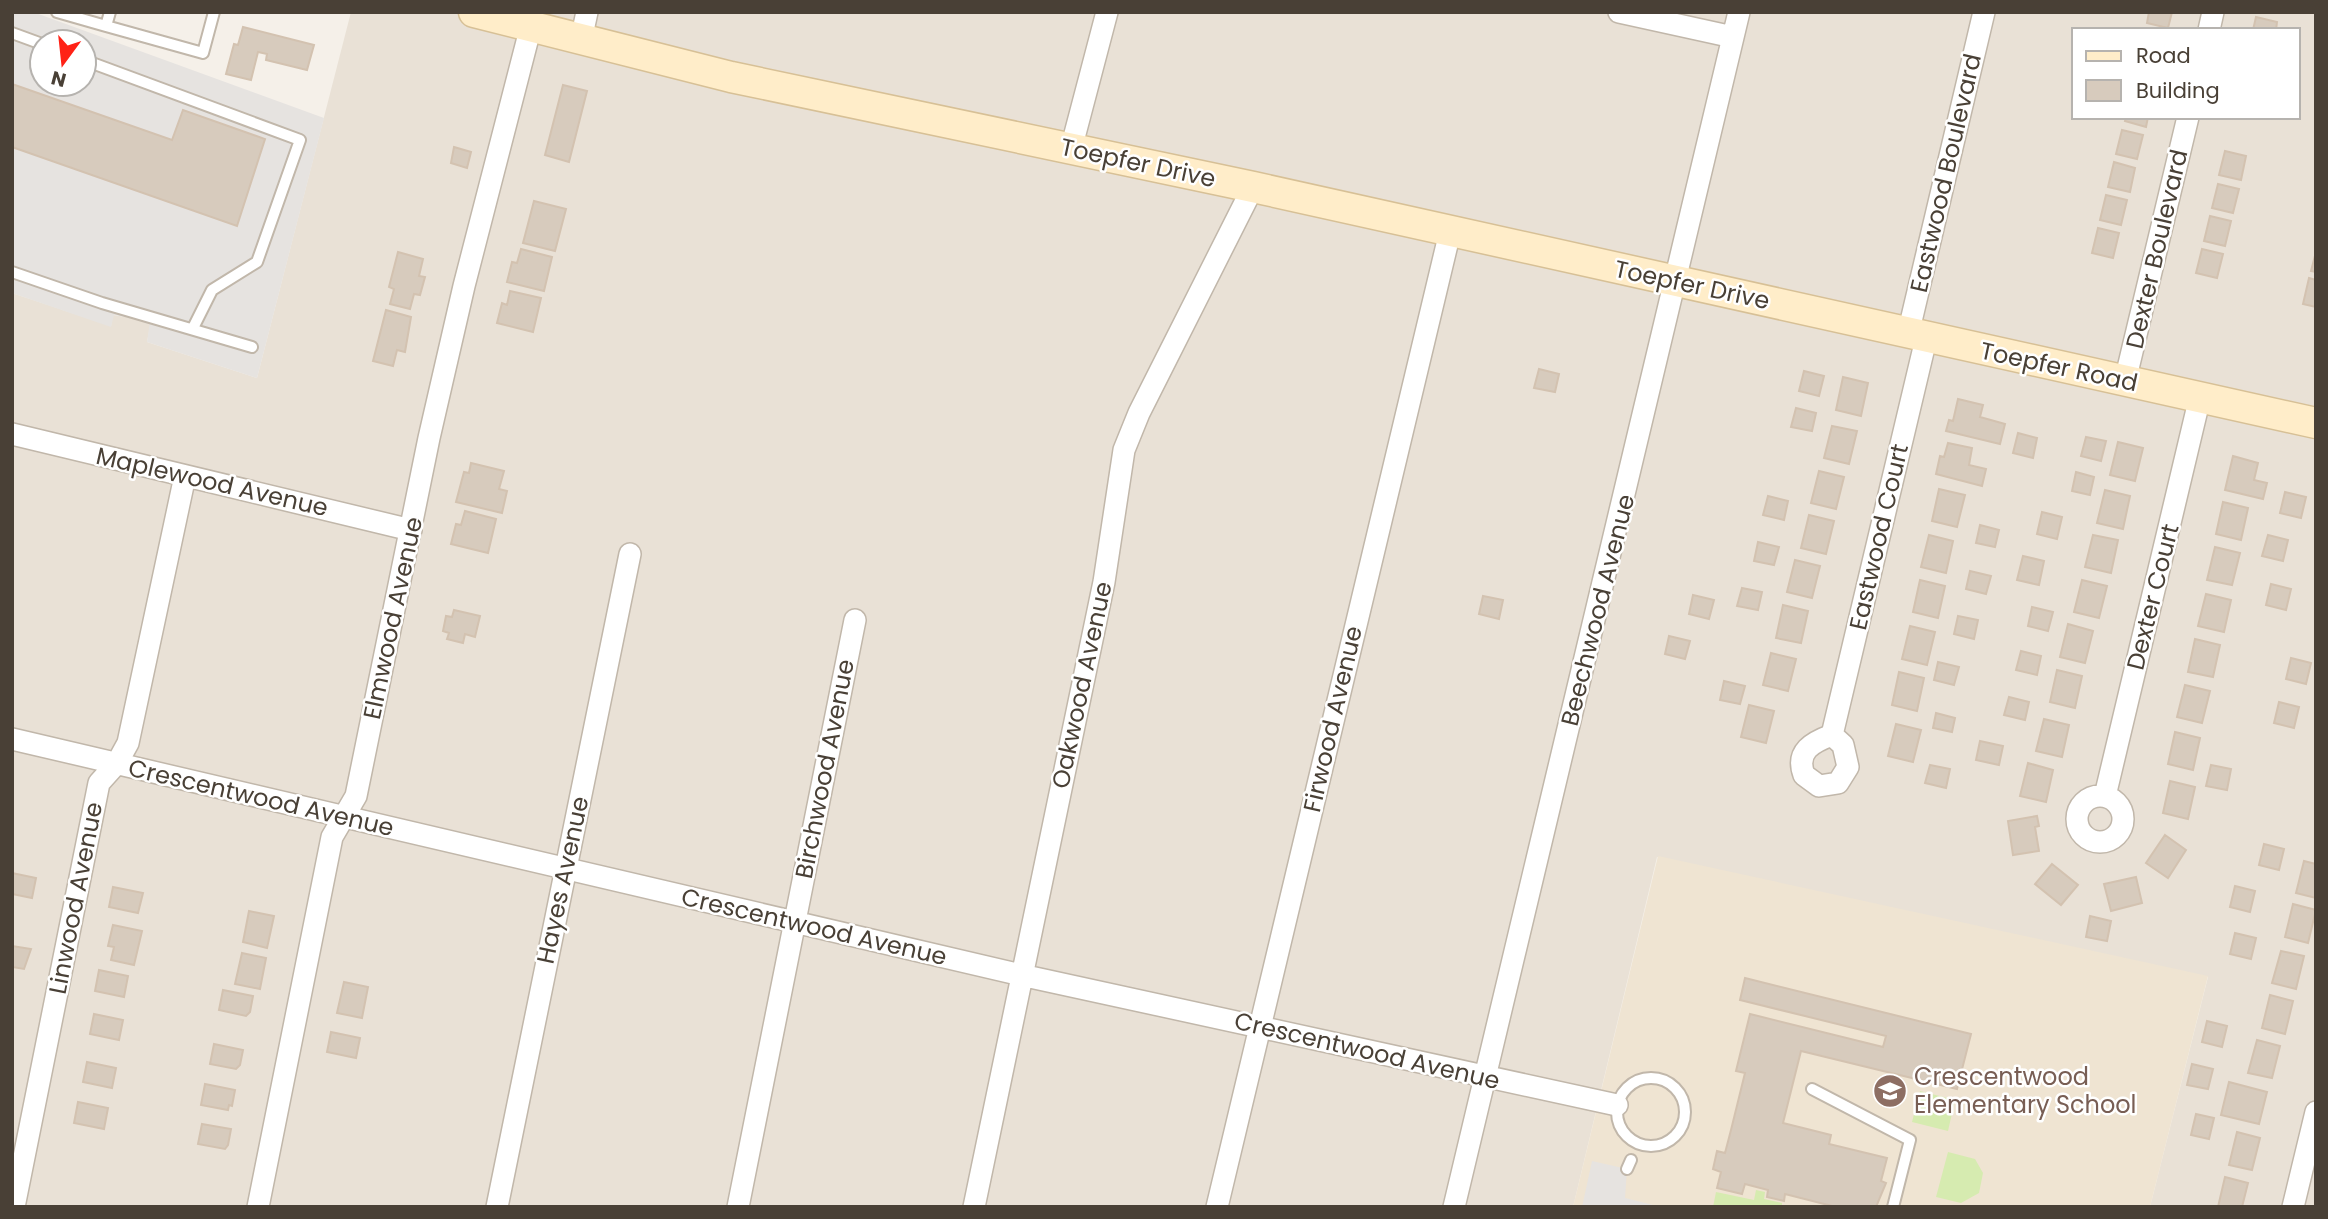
<svg xmlns="http://www.w3.org/2000/svg" width="2328" height="1219" font-family="Poppins,sans-serif">
<style>
.residential{fill:#e9e1d6;fill-rule:evenodd}
.education{fill:#efe4d2}
.green{fill:#d6ebb0}
.parking{fill:#e6e3e0;fill-rule:evenodd}
.building{fill:#d7cbbd;stroke:#d3c2b0;stroke-width:2}
.lines{fill:none;stroke-linecap:round;stroke-linejoin:round}
.lane-casing{stroke:#c1b7aa;stroke-width:14}
.street-casing{stroke:#c1b7aa;stroke-width:24}
.secondary-casing{stroke:#d7c096;stroke-width:33}
.lane{stroke:#fff;stroke-width:10}
.street{stroke:#fff;stroke-width:21}
.secondary{stroke:#ffedc9;stroke-width:30}
.labels{text-anchor:middle;stroke-width:5;stroke-linejoin:round;paint-order:stroke}
.street-label{font-size:24px;fill:#494036;stroke:#fff}
.education-label{font-size:24px;fill:#785e54;stroke:#fff;text-anchor:start}
</style>
<rect width="100%" height="100%" fill="#f5f0e9"/>
<path class="residential" d="M351 12H2316V1207H2150L2208 977 1657 857 1573 1207H12V293L111 326 113 315 151 321 147 342 257 378ZM2074 30H2298V117H2074Z"/>
<path class="education" d="M1658 856 2208 976 2150 1207H1573Z"/>
<path class="green" d="M1920 1091 1955 1100 1948 1131 1912 1122Z
M1948 1152 1975 1159 1983 1173 1979 1193 1961 1203 1936 1197Z
M1756 1190 1765 1192 1764 1199 1782 1203V1207H1713L1716 1192 1754 1200Z"/>
<path class="parking" d="M12 12H33L324 118 257 378 147 342 150 321 114 315 111 327 12 293ZM42 42H84V84H42Z
M1592 1161 1627 1169 1625 1198 1661 1207H1582Z"/>
<path class="building" d="M2149 12H2172L2168 28 2147 23Z
M2256 17 2277 22 2276 30H2253Z
M243 27 314 45 307 70 266 60 267 54 258 52 251 80 226 74 234 44 238 45Z
M12 84 172 140 183 110 265 139 237 226 12 147Z
M563 85 587 91 569 162 545 155Z
M2126 117H2148L2146 127 2125 121Z
M2122 130 2143 135 2137 159 2116 154Z
M454 147 471 152 467 168 451 163Z
M2225 151 2246 156 2241 180 2219 175Z
M2114 162 2135 168 2130 192 2108 187Z
M2218 184 2239 189 2233 213 2212 208Z
M2106 195 2127 200 2121 225 2100 220Z
M534 201 566 209 555 251 523 243Z
M2210 216 2231 221 2225 246 2204 241Z
M2098 228 2119 233 2113 258 2092 253Z
M521 249 552 257 544 291 507 282 512 262 517 263Z
M2202 249 2223 254 2217 278 2196 273Z
M398 252 423 259 419 276 425 277 420 295 414 294 410 309 390 304 394 289 389 287Z
M2316 252V272L2311 271Z
M2309 278 2316 280V307L2303 304Z
M510 291 541 298 533 332 497 323 502 303 507 305Z
M386 310 411 317 405 352 397 350 393 366 373 361Z
M1539 369 1559 374 1555 392 1534 388Z
M1804 371 1824 376 1819 396 1799 391Z
M1843 377 1868 383 1861 416 1836 410Z
M1958 399 1983 405 1980 417 2005 424 2000 444 1946 431 1949 420 1953 421Z
M1796 408 1816 413 1812 431 1791 427Z
M1832 426 1857 431 1849 464 1824 458Z
M2018 433 2037 438 2033 458 2013 453Z
M2086 437 2106 441 2101 461 2081 456Z
M2118 442 2143 448 2135 481 2110 475Z
M1948 443 1972 448 1969 465 1986 469 1982 486 1936 474 1940 456 1944 457Z
M2233 456 2258 463 2254 480 2267 483 2263 499 2225 490Z
M471 463 504 471 499 489 507 491 502 513 456 502 464 472 469 473Z
M1819 471 1844 477 1836 509 1811 503Z
M2076 472 2094 477 2090 495 2072 491Z
M1939 489 1965 495 1957 527 1932 521Z
M2105 490 2130 496 2123 529 2097 523Z
M2285 492 2306 497 2301 518 2280 513Z
M1768 496 1788 501 1784 520 1763 515Z
M2223 502 2248 508 2241 540 2216 534Z
M465 511 496 519 488 553 451 544 456 524 461 525Z
M2042 512 2062 517 2057 539 2037 534Z
M1809 515 1834 521 1826 554 1801 548Z
M1980 525 1999 530 1995 547 1976 543Z
M1929 535 1953 541 1946 573 1921 567Z
M2093 535 2118 540 2111 573 2085 567Z
M2268 535 2288 540 2283 561 2262 556Z
M1758 542 1779 547 1774 565 1754 561Z
M2215 547 2240 553 2232 585 2207 580Z
M2023 556 2044 561 2039 585 2017 580Z
M1795 560 1820 566 1812 598 1787 592Z
M1970 571 1991 576 1986 594 1966 589Z
M1920 580 1945 586 1938 618 1913 612Z
M2082 580 2107 586 2099 618 2074 612Z
M2271 584 2291 589 2286 610 2266 605Z
M1742 588 1762 592 1758 610 1737 606Z
M2206 594 2231 600 2224 632 2198 626Z
M1693 595 1714 600 1709 619 1689 614Z
M1483 596 1503 600 1499 619 1479 614Z
M1783 605 1808 611 1801 643 1776 638Z
M2032 607 2053 612 2048 631 2028 626Z
M454 610 480 616 475 637 465 634 463 643 447 639 449 633 443 631 446 616 452 617Z
M1958 616 1978 620 1974 639 1954 634Z
M2068 624 2093 631 2085 663 2060 657Z
M1910 626 1935 632 1927 665 1902 659Z
M1669 636 1690 641 1685 659 1665 654Z
M2195 639 2220 645 2213 677 2188 672Z
M2021 651 2041 656 2037 675 2016 670Z
M1771 653 1796 659 1788 691 1763 685Z
M2291 658 2311 663 2306 684 2286 679Z
M1938 662 1959 667 1954 685 1934 680Z
M2057 670 2082 676 2075 708 2050 702Z
M1899 672 1924 678 1917 711 1892 705Z
M1724 681 1745 686 1740 704 1720 700Z
M2185 685 2210 691 2202 723 2177 717Z
M2009 697 2029 702 2025 720 2004 715Z
M2279 702 2299 707 2294 728 2274 723Z
M1749 705 1774 711 1766 743 1741 737Z
M1936 713 1955 718 1952 732 1933 728Z
M2044 719 2069 725 2062 757 2036 751Z
M1896 724 1921 730 1913 762 1888 756Z
M2175 732 2200 738 2193 770 2168 764Z
M1980 741 2003 746 1999 765 1976 760Z
M2028 763 2053 770 2046 802 2020 796Z
M1930 765 1950 769 1946 788 1925 783Z
M2211 765 2231 769 2227 790 2206 786Z
M2170 781 2195 787 2188 819 2163 813Z
M2037 816 2039 826 2035 827 2039 851 2013 855 2008 821Z
M2165 835 2186 850 2168 878 2146 863Z
M2264 844 2284 849 2279 870 2259 865Z
M2304 861 2316 864V898L2296 893Z
M2052 864 2078 885 2061 905 2035 884Z
M12 873 36 878 32 898 12 894Z
M2136 877 2142 903 2111 911 2104 884Z
M2235 886 2255 891 2250 912 2230 907Z
M113 887 143 893 138 913 109 907Z
M2293 904 2316 910 2308 943 2285 937Z
M249 911 274 916 267 948 243 942Z
M2090 916 2111 921 2107 941 2086 937Z
M113 925 142 931 134 965 111 960 114 947 108 946Z
M2235 933 2256 938 2251 959 2230 954Z
M12 946 31 949 24 969 12 967Z
M2281 951 2304 956 2296 989 2272 983Z
M242 953 266 958 260 989 235 984Z
M99 970 128 976 124 997 95 991Z
M1745 978 1971 1034 1957 1089 1801 1051 1783 1123 1831 1135 1829 1144 1887 1158 1881 1181 1886 1183 1876 1207H1836L1785 1194 1784 1201 1767 1197 1768 1190 1745 1184 1742 1194 1717 1188 1721 1172 1713 1169 1717 1151 1725 1153 1731 1130 1745 1073 1736 1071 1750 1014 1883 1047 1886 1036 1740 1000Z
M344 982 368 987 362 1018 337 1013Z
M223 990 253 996 250 1012 246 1016 219 1010Z
M2270 995 2293 1001 2285 1034 2262 1028Z
M94 1014 123 1020 119 1040 90 1034Z
M2207 1021 2227 1026 2222 1047 2202 1042Z
M331 1032 360 1038 356 1058 327 1052Z
M2257 1040 2280 1046 2272 1078 2248 1073Z
M214 1044 243 1050 240 1065 236 1069 210 1064Z
M87 1062 116 1068 112 1088 83 1082Z
M2192 1064 2213 1069 2208 1089 2187 1085Z
M2229 1082 2267 1092 2259 1124 2221 1115Z
M205 1084 235 1090 232 1106 229 1105 228 1110 201 1105Z
M78 1102 108 1108 104 1129 74 1123Z
M2196 1114 2214 1118 2209 1139 2191 1135Z
M202 1124 231 1129 228 1145 225 1149 198 1144Z
M2237 1132 2260 1138 2252 1170 2229 1165Z
M2225 1177 2248 1183 2242 1207H2218Z"/>
<g class="lines">
<g class="lane-casing">
<path id="lane" d="M57 12 106 26
M110 12 106 26 203 53 214 12
M12 33 42 44
M84 60 300 140 257 262 212 290 193 328
M12 272 102 303 252 347
M1617 1112a34 34 0 1 1 68 0a34 34 0 1 1-68 0Z
M1812 1089 1910 1140 1893 1207
M1627 1169 1631 1160"/>
</g>
<g class="street-casing">
<path id="street" d="M1619 12 1733 37
M2209 30 2213 12
M581 40 587 12
M1071 149 1107 12
M1908 334 1984 12
M2125 381 2188 117
M12 434 411 530
M1832 735 1926 339
M1832 735 1843 745 1848 767 1838 783 1819 786 1804 775C1795 751 1813 742 1832 735Z
M12 739 1021 975 1617 1105
M2077 819a23 23 0 1 1 46 0a23 23 0 1 1-46 0Z
M2105 796 2200 397
M14 1207 99 783 117 763 128 743 185 476
M258 1207 332 837 356 796 429 438 464 286 531 26
M497 1207 630 554
M738 1207 855 620
M974 1207 1104 582 1124 450 1139 413 1253 187
M1217 1207 1450 232
M1454 1207 1739 12
M2293 1207 2316 1112"/>
</g>
<g class="secondary-casing">
<path id="secondary" d="M474 12 731 77 1253 187 2316 423"/>
</g>
<use href="#lane" class="lane"/>
<use href="#street" class="street"/>
<use href="#secondary" class="secondary"/>
</g>
<defs>
<g id="school-disc" transform="scale(1.75)"><circle r="9.5" fill="#8d6e63" stroke="#fff"/><path d="M0-5L7-2L0 1L-7-2ZM-4 1L0 2.5L4 1V4Q0 6-4 4Z" fill="#fff"/></g>
</defs>
<g fill-rule="evenodd">
<use href="#school-disc" x="1890" y="1091"/>
</g>
<g class="labels">
<g class="street-label">
<text transform="translate(1138 163) rotate(12)" y="8">Toepfer Drive</text>
<text transform="translate(1946 173) rotate(-77)" y="8">Eastwood Boulevard</text>
<text transform="translate(2157 249) rotate(-77)" y="8">Dexter Boulevard</text>
<text transform="translate(1692 285) rotate(12)" y="8">Toepfer Drive</text>
<text transform="translate(2059 367) rotate(12)" y="8">Toepfer Road</text>
<text transform="translate(212 482) rotate(13)" y="8">Maplewood Avenue</text>
<text transform="translate(1879 537) rotate(-77)" y="8">Eastwood Court</text>
<text transform="translate(2153 597) rotate(-76)" y="8">Dexter Court</text>
<text transform="translate(1598 610) rotate(-76)" y="8">Beechwood Avenue</text>
<text transform="translate(393 618) rotate(-78)" y="8">Elmwood Avenue</text>
<text transform="translate(1082 685) rotate(-78)" y="8">Oakwood Avenue</text>
<text transform="translate(1333 719) rotate(-77)" y="8">Firwood Avenue</text>
<text transform="translate(825 769) rotate(-79)" y="8">Birchwood Avenue</text>
<text transform="translate(261 798) rotate(13)" y="8">Crescentwood Avenue</text>
<text transform="translate(563 880) rotate(-78)" y="8">Hayes Avenue</text>
<text transform="translate(76 898) rotate(-79)" y="8">Linwood Avenue</text>
<text transform="translate(814 927) rotate(13)" y="8">Crescentwood Avenue</text>
<text transform="translate(1367 1051) rotate(13)" y="8">Crescentwood Avenue</text>
</g>
<g class="education-label">
<text x="1914" y="1085">Crescentwood<tspan x="1914" dy="28">Elementary School</tspan></text>
</g>
</g>
<rect width="2328" height="1219" fill="none" stroke="#494036" stroke-width="28"/>
<rect x="2072" y="28" width="228" height="91" fill="#ffffff" stroke="#b6b3af" stroke-width="2"/>
<rect x="2086" y="51" width="35" height="10" fill="#ffedc9" stroke="#b6b3af" stroke-width="2"/>
<text x="2136" y="63" font-size="21" fill="#494036">Road</text>
<rect x="2086" y="80" width="35" height="21" fill="#d7cbbd" stroke="#b6b3af" stroke-width="2"/>
<text x="2136" y="98" font-size="21" fill="#494036">Building</text>
<g transform="translate(63 63) rotate(195)"><circle r="33" fill="#ffffff" stroke="#b6b3af" stroke-width="2"/>
<path d="M0-5L12 26L0 18L-12 26Z" fill="#ff2216"/>
<text y="-10" font-size="19" font-weight="bold" text-anchor="middle" fill="#494036">N</text>
</g>
</svg>
